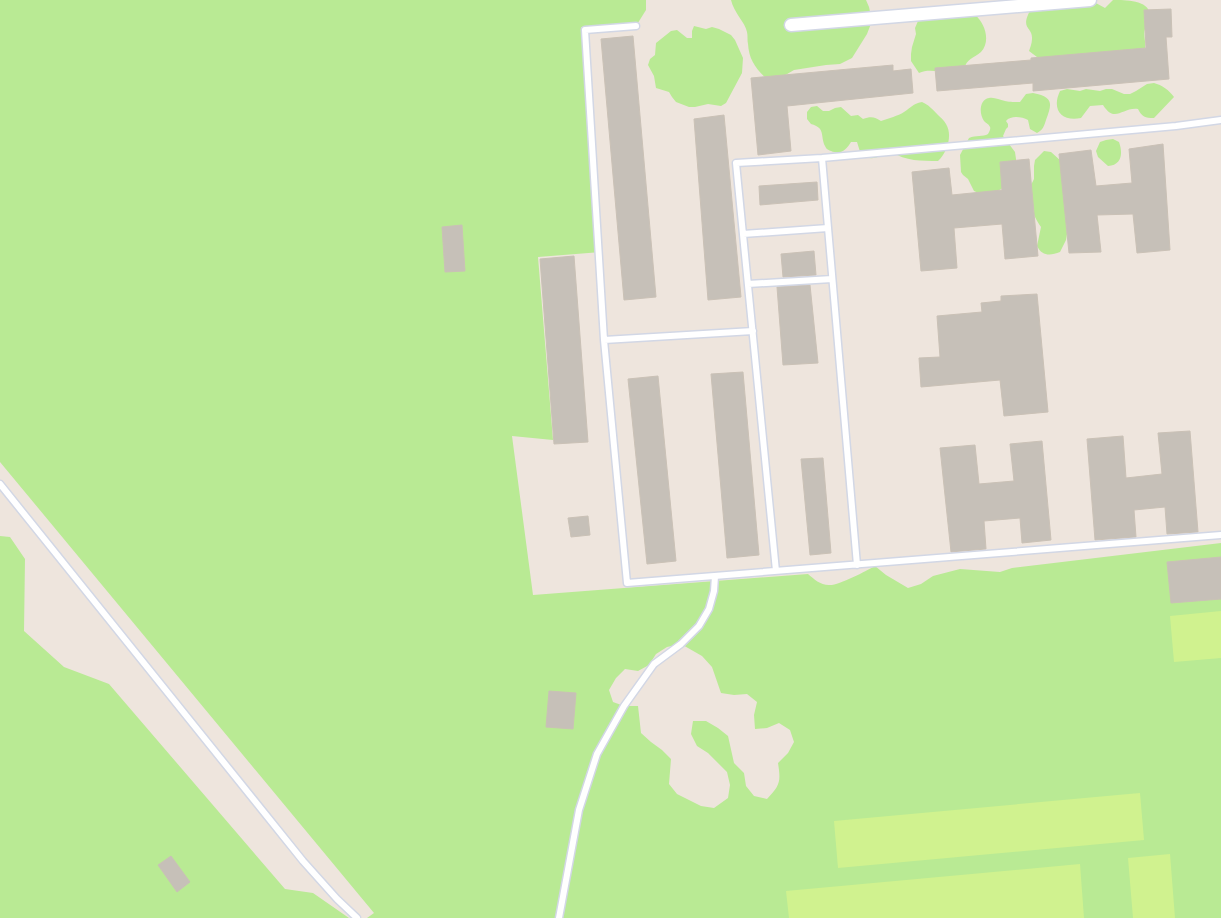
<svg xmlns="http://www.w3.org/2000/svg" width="1221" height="918" font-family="'PT Sans Narrow',sans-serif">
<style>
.green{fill:#b9ea94;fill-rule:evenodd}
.pitch{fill:#d0f28f}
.building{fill:#c6c0b8;stroke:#cac1b6}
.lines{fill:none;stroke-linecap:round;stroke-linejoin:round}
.service-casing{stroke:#d2d7e5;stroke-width:9}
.minor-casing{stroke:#d2d7e5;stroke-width:15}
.service{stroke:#fff;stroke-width:6}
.minor{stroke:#fff;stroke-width:12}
</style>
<rect width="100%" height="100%" fill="#eee5dd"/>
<path class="green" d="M0 0H646V10L636 26 581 27 601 252 538 257 553 440 512 436 533 595 808 574C814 579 820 585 829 585 838 586 866 571 875 566L886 575 908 588 921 584 933 576 960 569 1000 572 1012 568 1221 543V918H367L374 913 0 462ZM681 644 702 656 712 667 721 693 734 695 747 694 757 702 754 715 755 729 767 728 779 723 790 730 794 742 788 753 778 763C781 782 780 785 767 799L754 796 746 786 744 773 734 763 728 736 718 728 706 721H693L691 734 697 746 708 753 727 772 730 785 728 798 714 808 701 806 677 794 669 784 671 759 662 750 651 742 641 733 638 706H624L613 702 609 690 616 678 625 669 638 671 649 665 656 654 667 647Z
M731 0H866L869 7 872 21 867 34 852 58 840 64 826 65 794 70 782 77 766 78C755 68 749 59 748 44 747 40 748 36 747 32 745 22 734 13 731 0Z
M1113 0C1126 0 1148 0 1150 14 1150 19 1146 24 1145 29 1143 35 1146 41 1145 48L1041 60 1029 51C1030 48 1032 43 1032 39 1033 26 1019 30 1031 9L1094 2 1105 8Z
M975 15C985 23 991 41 981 52 973 59 967 58 964 69 951 78 933 66 919 73L911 61V54L912 47 916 34 915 28 918 21 923 16Z
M694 26 706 29 712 27 719 29 731 35 735 40 743 58 742 73 726 103 721 106 708 104 695 107H689L676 102 672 97 669 92 656 88 654 76 648 65 650 59 655 55 656 43 671 31 677 30 687 38H692V31Z
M1154 83C1162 85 1169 90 1174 97L1154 118C1145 118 1142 117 1138 109 1122 107 1115 124 1103 105L1090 106 1081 118C1062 122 1051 110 1060 91L1067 89 1080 91 1086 89 1100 91 1106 89H1112L1124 94H1130L1136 91 1147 84Z
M1033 93C1054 97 1052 104 1046 120 1044 126 1043 130 1037 133L1030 129 1028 120C1022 117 1011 115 1006 121L1008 124V127L1006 129 1003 136 1015 152 1017 166 1003 188 994 193 981 194 974 191 968 179 963 175 961 172 960 155 969 138C976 135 983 137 988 134 989 132 991 129 990 127 988 123 987 124 984 121 979 114 979 100 989 98 995 97 999 100 1005 101 1008 102 1016 102 1020 102L1026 94Z
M922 102C929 105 932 109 938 115 940 117 944 120 946 124 953 135 947 153 938 161 922 161 905 161 892 152 879 154 875 163 861 155L857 142H851C846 150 841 155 831 151 827 149 827 150 825 146 820 136 826 128 811 124L807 119V112L811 107 817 106 823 111H829L835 108 841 107 851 116 858 115 863 119C871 116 875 117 881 121 889 118 898 116 904 112 912 107 912 104 922 102Z
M1113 139 1119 142C1123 153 1122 165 1108 166L1098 157 1096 151 1100 142 1106 140Z
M1044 151 1051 152 1061 161 1067 234 1066 240 1060 252C1050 256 1042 256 1037 246L1041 227C1038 223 1036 219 1034 215 1033 208 1034 203 1029 197L1031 185 1034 179V166L1035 160Z
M0 536 10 537 25 559 24 631 64 667 109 684 285 889 313 893 349 918H0Z"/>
<path class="pitch" d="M1221 611V658L1174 662 1170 616Z
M1140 793 1144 840 838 868 834 821Z
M1170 854 1175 918H1133L1128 858Z
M1080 864 1084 918H789L786 891Z"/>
<path class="building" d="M1171 9 1172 37H1166L1169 79 1033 91V83L937 91 935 68 1031 60V58L1146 48 1144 10Z
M633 36 656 297 624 300 601 39Z
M893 65V71L911 69 913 93 787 106 791 151 758 155 751 78Z
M724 115 741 297 708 300 694 119Z
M1163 144 1170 250 1137 253 1133 214 1097 215 1101 252 1069 253 1059 154 1091 150 1096 186 1132 183 1129 149Z
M1029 159 1038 256 1005 259 1002 224 954 228 957 268 921 271 912 172 949 168 952 195 1002 190 1000 162Z
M817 182 818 200 760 205 759 186Z
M462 225 465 271 445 272 442 227Z
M814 251 816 275 783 277 781 254Z
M574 256 588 442 554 444 540 259Z
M810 285 818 363 783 365 777 287Z
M1037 294 1048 412 1004 416 1000 380 921 387 919 358 940 357 937 316 982 312 981 303 1001 301V296Z
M743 372 759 555 727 558 711 374Z
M658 376 676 561 647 564 628 379Z
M1190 431 1198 532 1167 534 1165 507 1134 510 1136 537 1095 540 1087 439 1123 436 1126 478 1162 474 1158 433Z
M1042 441 1051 540 1022 543 1020 518 984 521 986 549 951 552 940 448 975 445 979 484 1014 481 1010 444Z
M823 458 831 553 810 555 801 459Z
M588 516 590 535 571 537 568 518Z
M1221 557V599L1171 603 1167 562Z
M549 691 576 693 573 729 546 727Z
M171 856 190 882 177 892 158 865Z"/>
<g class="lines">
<g class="service-casing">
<path id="service" d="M636 26 585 30 604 340 627 583 1221 535
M822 158 857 565
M743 234 828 228
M748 284 832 279
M604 340 753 331
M0 484 303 861 337 899 357 918
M776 571 736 163 822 158 1176 126 1221 120
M559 918 579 810 597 754 624 706 654 664 681 644 699 626 709 609 714 591 715 576"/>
</g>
<g class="minor-casing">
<path id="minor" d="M791 25 1090 0"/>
</g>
<use href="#service" class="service"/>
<use href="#minor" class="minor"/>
</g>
</svg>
